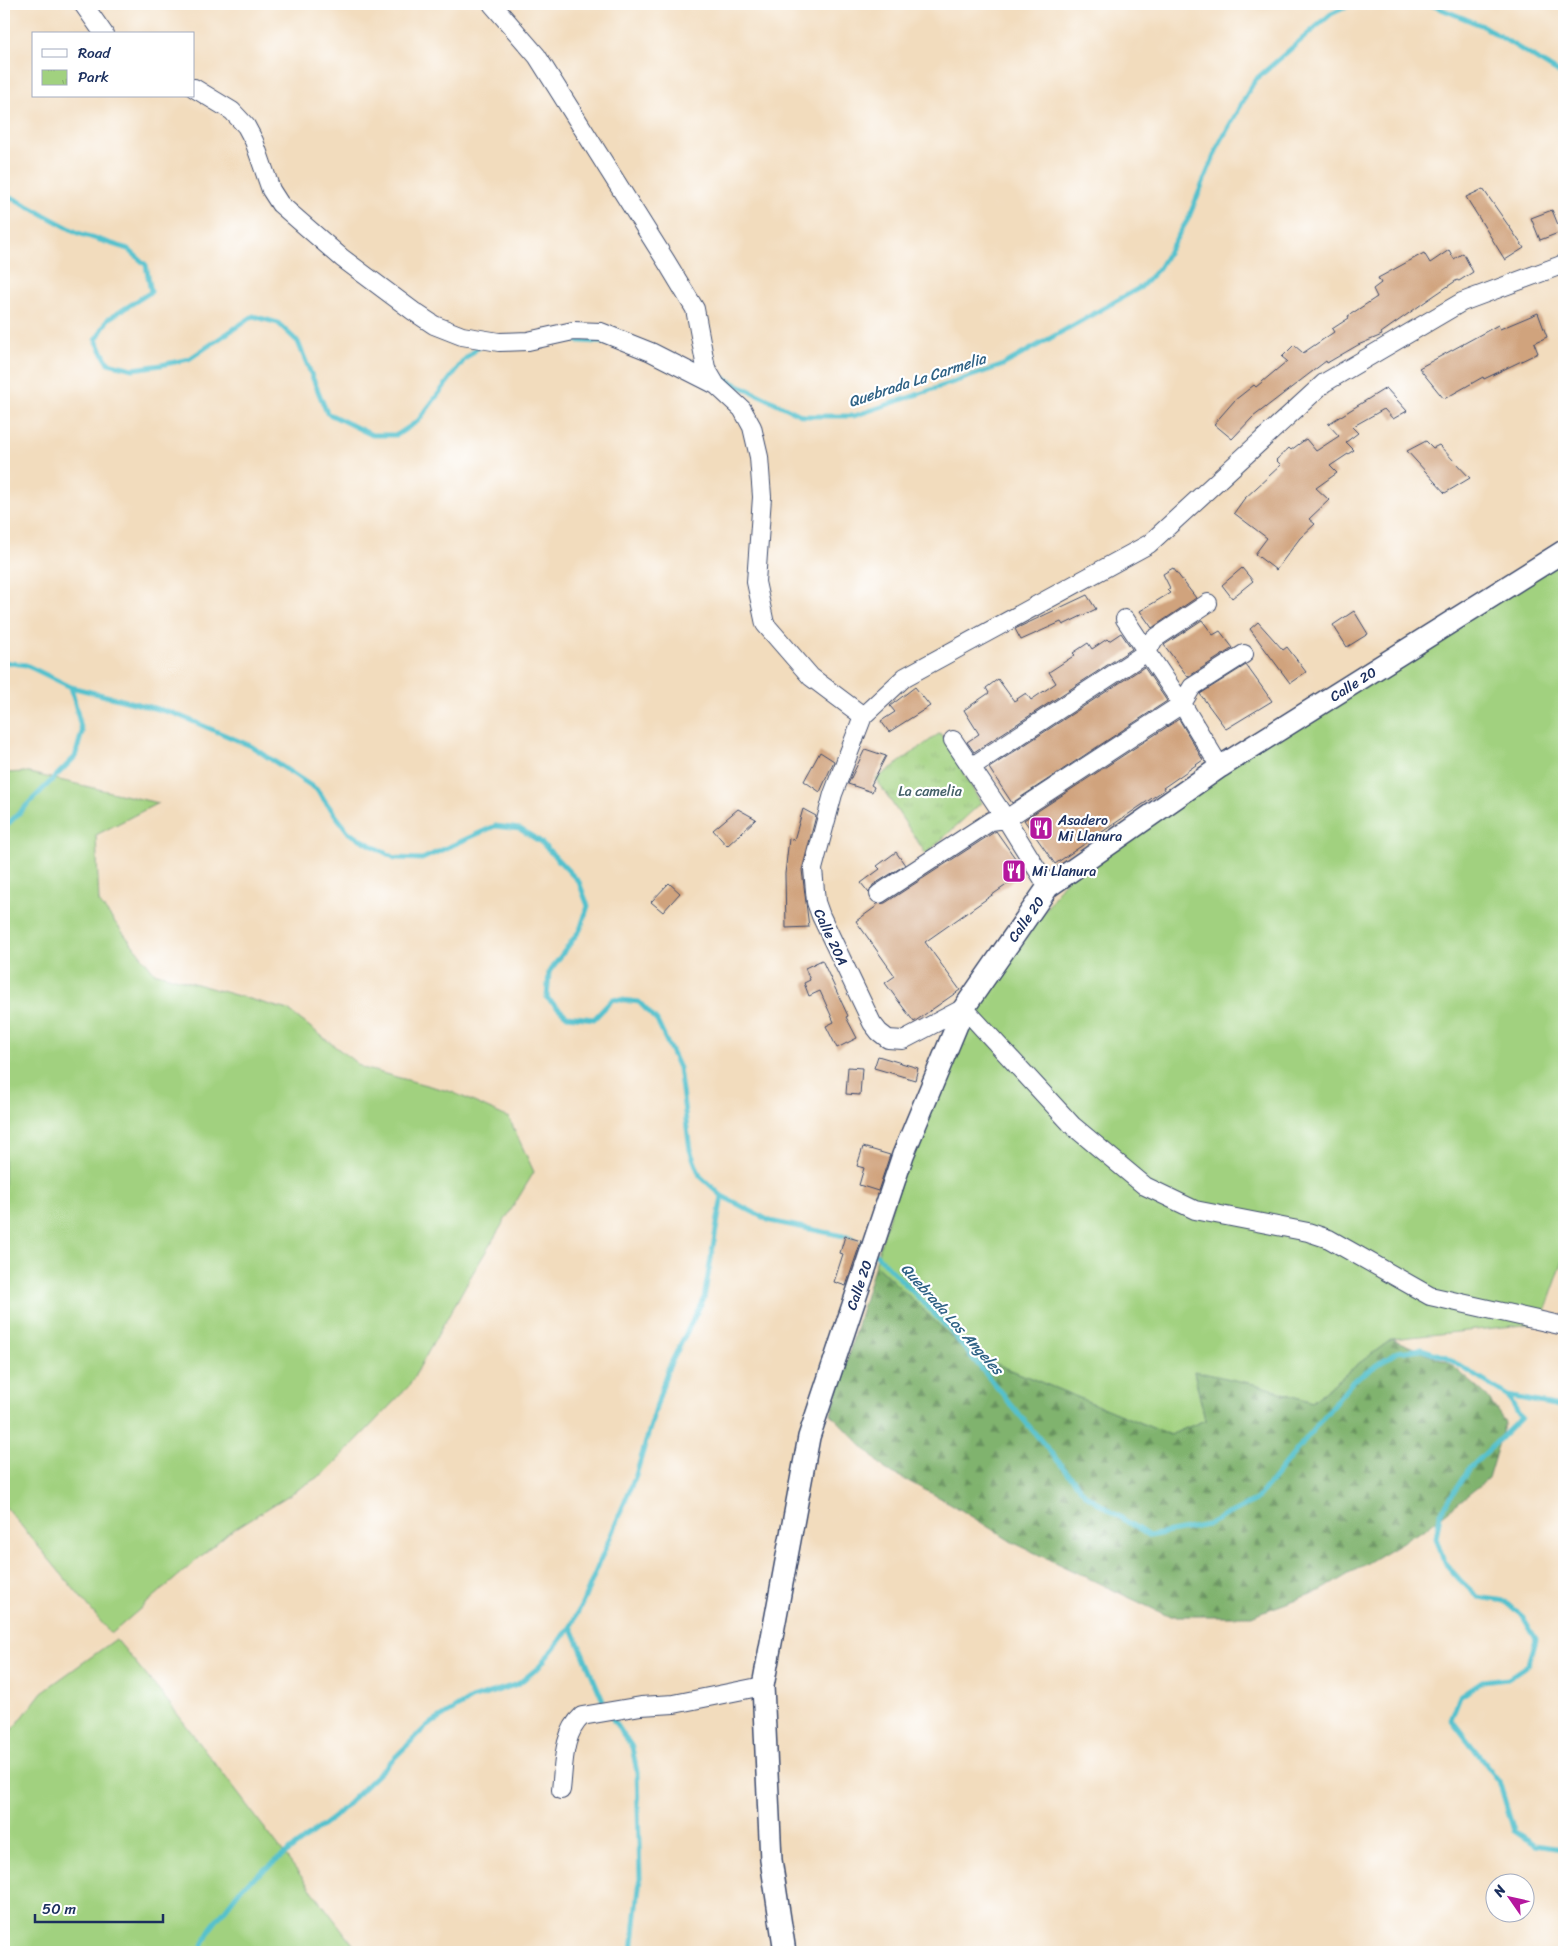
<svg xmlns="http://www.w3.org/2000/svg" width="1568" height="1956" font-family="Sriracha,sans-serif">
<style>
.green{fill:#a1d17f;stroke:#5e806e}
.forest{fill:url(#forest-firs);stroke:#4e7166}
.park{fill:url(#park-tufts);stroke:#5e806e}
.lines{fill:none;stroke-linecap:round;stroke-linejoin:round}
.stream{stroke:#54c1cd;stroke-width:5}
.building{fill:#d0a37d}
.minor-casing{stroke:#3b496c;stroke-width:20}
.major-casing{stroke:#3b496c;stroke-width:24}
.minor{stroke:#fff;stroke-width:18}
.major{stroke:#fff;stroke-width:21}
.labels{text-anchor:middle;stroke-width:4.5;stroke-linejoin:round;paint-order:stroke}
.street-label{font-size:14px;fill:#1b2f5e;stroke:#fff}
.park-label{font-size:14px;fill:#436068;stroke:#fff}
.poi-label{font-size:14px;fill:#1b2f5e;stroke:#fff;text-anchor:start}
.water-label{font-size:15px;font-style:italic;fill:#2f6285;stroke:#fff}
</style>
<defs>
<pattern id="forest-firs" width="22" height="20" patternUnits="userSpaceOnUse" patternTransform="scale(1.25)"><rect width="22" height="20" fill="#80b36e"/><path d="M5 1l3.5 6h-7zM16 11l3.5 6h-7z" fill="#68925e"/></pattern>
<pattern id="park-tufts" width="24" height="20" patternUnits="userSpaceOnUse" patternTransform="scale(1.25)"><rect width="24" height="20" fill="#a1d17f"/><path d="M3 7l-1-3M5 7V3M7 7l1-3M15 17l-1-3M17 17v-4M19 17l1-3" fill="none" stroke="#8ab470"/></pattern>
</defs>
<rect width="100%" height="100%" fill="#fff"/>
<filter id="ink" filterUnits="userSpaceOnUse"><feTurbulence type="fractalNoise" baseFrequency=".02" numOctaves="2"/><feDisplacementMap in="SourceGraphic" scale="10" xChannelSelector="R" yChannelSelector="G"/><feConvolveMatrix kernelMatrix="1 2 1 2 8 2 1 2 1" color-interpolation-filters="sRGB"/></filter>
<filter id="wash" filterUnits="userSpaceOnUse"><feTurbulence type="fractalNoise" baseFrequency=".0096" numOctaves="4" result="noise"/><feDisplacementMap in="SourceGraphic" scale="20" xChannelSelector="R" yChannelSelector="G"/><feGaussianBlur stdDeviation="1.12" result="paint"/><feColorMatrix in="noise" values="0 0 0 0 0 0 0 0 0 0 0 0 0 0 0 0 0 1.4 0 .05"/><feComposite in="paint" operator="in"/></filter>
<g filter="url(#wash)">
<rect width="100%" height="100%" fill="#f2dcbd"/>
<path class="green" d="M1564 547V1258L1541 1323 1392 1339 1358 1364 1312 1402 1258 1385 1194 1372 1205 1420 1170 1435 967 1352 875 1264 901 1175 965 1027 1074 868Z
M25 772 158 803 96 835 99 902 154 972 288 1010 363 1068 452 1092 509 1118 534 1172 471 1276 409 1386 326 1472 228 1533 111 1634 4 1505V773Z
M116 1639 169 1703 359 1952H4V1741L42 1692Z"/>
<path class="forest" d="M875 1264 967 1352 1170 1435 1205 1420 1194 1371 1258 1385 1312 1402 1358 1364 1392 1339 1448 1362 1485 1394 1505 1422 1488 1479 1426 1528 1322 1590 1251 1616H1168L1012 1542 950 1503 885 1469 831 1414Z"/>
<path class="park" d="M940 733 981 803 926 854 876 779Z"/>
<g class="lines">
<path class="stream" d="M1429 4 1483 26 1564 76
M4 201 13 198 78 233 128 249 146 265 151 292 108 319 96 340 108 363 133 369 161 365 189 359 253 316 278 323 298 342 327 413 372 435H397L418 421 464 360 482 344
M567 340 611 343
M717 375 803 416H854L1001 366 1141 287 1159 268 1188 219 1218 146 1255 80 1331 14 1352 4
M4 662 26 665 71 687 173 713 251 746 316 789 349 833 395 858 422 859 495 826 520 829 541 842 579 882 588 906 580 930 549 972 547 998 567 1016 594 1019 613 999 639 1002 657 1021 679 1068 690 1150 700 1176 722 1196 770 1221 849 1237 867 1248
M4 828 75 757 82 732 71 687
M876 1254 946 1326 1086 1495 1149 1536 1207 1525 1256 1500 1353 1381 1397 1352 1422 1349 1446 1357 1508 1396 1521 1418 1468 1470 1440 1514 1436 1538 1444 1562 1460 1580 1478 1597 1505 1601 1523 1617 1536 1639 1529 1664 1508 1678 1482 1681 1460 1696 1451 1719 1499 1781 1514 1831 1535 1845 1564 1849
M1508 1396 1564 1407
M571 1626 606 1708
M610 1715 632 1747 637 1772 640 1878 632 1952
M200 1952 210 1929 243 1886 334 1817 427 1726 471 1699 518 1684 539 1667 571 1626 583 1602 636 1475 667 1371 704 1298 722 1196"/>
</g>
<g id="blocks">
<path class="building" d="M1483 189 1524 248 1505 260 1466 197Z
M1552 210 1561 232 1540 240 1531 218Z
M1449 250 1454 259 1463 253 1473 272 1459 281 1457 280 1429 299 1381 333 1382 335 1358 345 1327 363 1326 361 1253 417 1232 439 1214 424 1235 400 1254 385 1256 387 1287 361 1282 357 1294 345 1303 353 1334 332 1332 329 1349 318 1348 316 1377 297 1373 289 1381 283 1378 278 1424 253 1430 263Z
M1538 313 1547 337 1534 343 1538 353 1484 379 1483 377 1444 399 1419 368 1498 325 1500 329Z
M1386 388 1407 411 1393 419 1384 409 1352 427 1358 433 1346 442 1354 450 1330 466 1337 473 1316 488 1329 500 1309 519 1315 524 1300 538 1276 570 1255 554 1267 538 1234 513 1244 499 1281 465 1276 460 1289 448 1291 450 1306 439 1316 451 1339 436 1328 424Z
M1426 441 1433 448 1439 445 1470 478 1445 493 1407 451Z
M1173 568 1196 598 1152 628 1140 611 1170 593 1167 590 1170 588 1163 574Z
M1242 568 1253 581 1232 598 1222 585Z
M1087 595 1096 609 1063 625 1061 622 1021 640 1015 629Z
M1354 611 1368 634 1347 647 1333 625Z
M1202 620 1213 635 1220 631 1233 648 1188 677 1164 645Z
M1258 622 1283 650 1287 647 1306 672 1290 683 1250 629Z
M1121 633 1132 649 974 752 967 742 979 734 964 710 989 693 986 688 998 679 1014 701 1026 693 1031 700 1056 683 1049 672 1075 655 1073 653 1088 643 1092 649 1107 639 1109 641Z
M1246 665 1272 701 1226 729 1200 694Z
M1144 667 1167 701 1012 803 989 768Z
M915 687 930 706 889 732 881 721 895 712 890 706Z
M1179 719 1203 760 1163 788 1164 790 1055 864 1024 820Z
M865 749 886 756 871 785 874 787 872 792 848 784Z
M820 752 834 761 820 792 804 781Z
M738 809 756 819 727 846 713 830Z
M803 809 816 816 802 870 809 927 786 928 785 874 789 838 794 840Z
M996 831 1025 872 925 942 960 990 914 1022 885 983 895 976 856 921 877 906 876 904 885 903Z
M896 852 905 865 873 885 869 893 861 883 880 869 877 866Z
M669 883 680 893 663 912 651 902Z
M822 960 848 1016 846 1017 857 1038 837 1048 826 1026 834 1022 820 991 809 996 804 983 810 980 805 968Z
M878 1056 918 1068 915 1080 874 1068Z
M848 1067 862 1068 860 1095 846 1094Z
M863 1147 890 1155 878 1191 859 1185 864 1168 857 1166Z
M845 1236 861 1241 846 1286 834 1282 843 1254 840 1253Z"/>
</g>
</g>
<g filter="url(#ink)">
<use href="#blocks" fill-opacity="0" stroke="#3b496c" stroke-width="1"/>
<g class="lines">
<g class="minor-casing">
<path id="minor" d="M83 4 104 34
M492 4 537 56 666 261 695 309 706 368 716 385 742 409 752 427 759 457 762 497 756 582 765 624 811 677 863 716
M194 88 232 111 246 126 254 141 271 190 280 204 342 258 413 311 434 325 462 336 499 342 528 341 573 331 601 332 651 352 716 385
M1564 264 1462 302 1324 383 1149 544 905 677 863 716 833 794 813 869 816 902 821 916 872 1023 879 1032 888 1039 903 1040 964 1008 1073 1126 1145 1186 1195 1210 1308 1232 1329 1239 1430 1296 1564 1326
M1125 619 1182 704 1220 767
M953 740 1006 819 1048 887
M971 767 1147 652 1154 639 1208 603
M879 894 991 821 1006 819 1182 704 1192 687 1244 654
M561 1790C564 1766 562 1734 582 1716L641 1706 674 1704 763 1686"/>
</g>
<g class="major-casing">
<path id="major" d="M785 1952 771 1860 763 1686 809 1437 903 1155 964 1008 1048 887 1220 767 1564 551"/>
</g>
<use href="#minor" class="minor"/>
<use href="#major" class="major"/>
</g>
</g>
<defs>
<g id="restaurant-square" transform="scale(1.25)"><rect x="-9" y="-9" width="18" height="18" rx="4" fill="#b5179e" stroke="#fff"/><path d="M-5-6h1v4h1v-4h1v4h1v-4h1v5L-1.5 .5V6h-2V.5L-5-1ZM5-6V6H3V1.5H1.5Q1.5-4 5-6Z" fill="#fff"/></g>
</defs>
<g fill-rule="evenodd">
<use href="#restaurant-square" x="1041" y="828"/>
<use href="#restaurant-square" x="1014" y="871"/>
</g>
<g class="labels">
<g class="street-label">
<text transform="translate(1353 684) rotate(-32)" y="5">Calle 20</text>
<text transform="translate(1026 919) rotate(-55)" y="5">Calle 20</text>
<text transform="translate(831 937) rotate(65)" y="5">Calle 20A</text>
<text transform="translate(859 1285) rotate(-71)" y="5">Calle 20</text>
</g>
<g class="park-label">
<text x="930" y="796">La camelia</text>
</g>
<g class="poi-label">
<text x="1058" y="825">Asadero<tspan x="1058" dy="16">Mi Llanura</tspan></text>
<text x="1032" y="876">Mi Llanura</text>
</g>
<g class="water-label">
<text transform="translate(917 380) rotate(-18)" y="5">Quebrada La Carmelia</text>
<text transform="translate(952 1319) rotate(48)" y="5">Quebrada Los Angeles</text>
</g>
</g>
<rect width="1568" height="1956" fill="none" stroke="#fff" stroke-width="20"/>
<rect x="32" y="32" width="162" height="65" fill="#ffffff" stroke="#a4acbf"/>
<rect x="42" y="49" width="25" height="8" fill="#ffffff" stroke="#a4acbf"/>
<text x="78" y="58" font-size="15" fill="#1b2f5e">Road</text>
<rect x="42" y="70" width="25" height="15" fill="url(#park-tufts)" stroke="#a4acbf"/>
<text x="78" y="82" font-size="15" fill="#1b2f5e">Park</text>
<g transform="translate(1510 1898) rotate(304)"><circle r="24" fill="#ffffff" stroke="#a4acbf"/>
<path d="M0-4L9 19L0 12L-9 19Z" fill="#b5179e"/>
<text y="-8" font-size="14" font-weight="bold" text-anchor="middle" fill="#1b2f5e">N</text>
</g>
<path d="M35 1914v8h128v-8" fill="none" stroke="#1b2f5e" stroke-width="2.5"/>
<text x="42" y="1914" font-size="15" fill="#1b2f5e" stroke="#ffffff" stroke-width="4" paint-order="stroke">50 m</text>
</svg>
